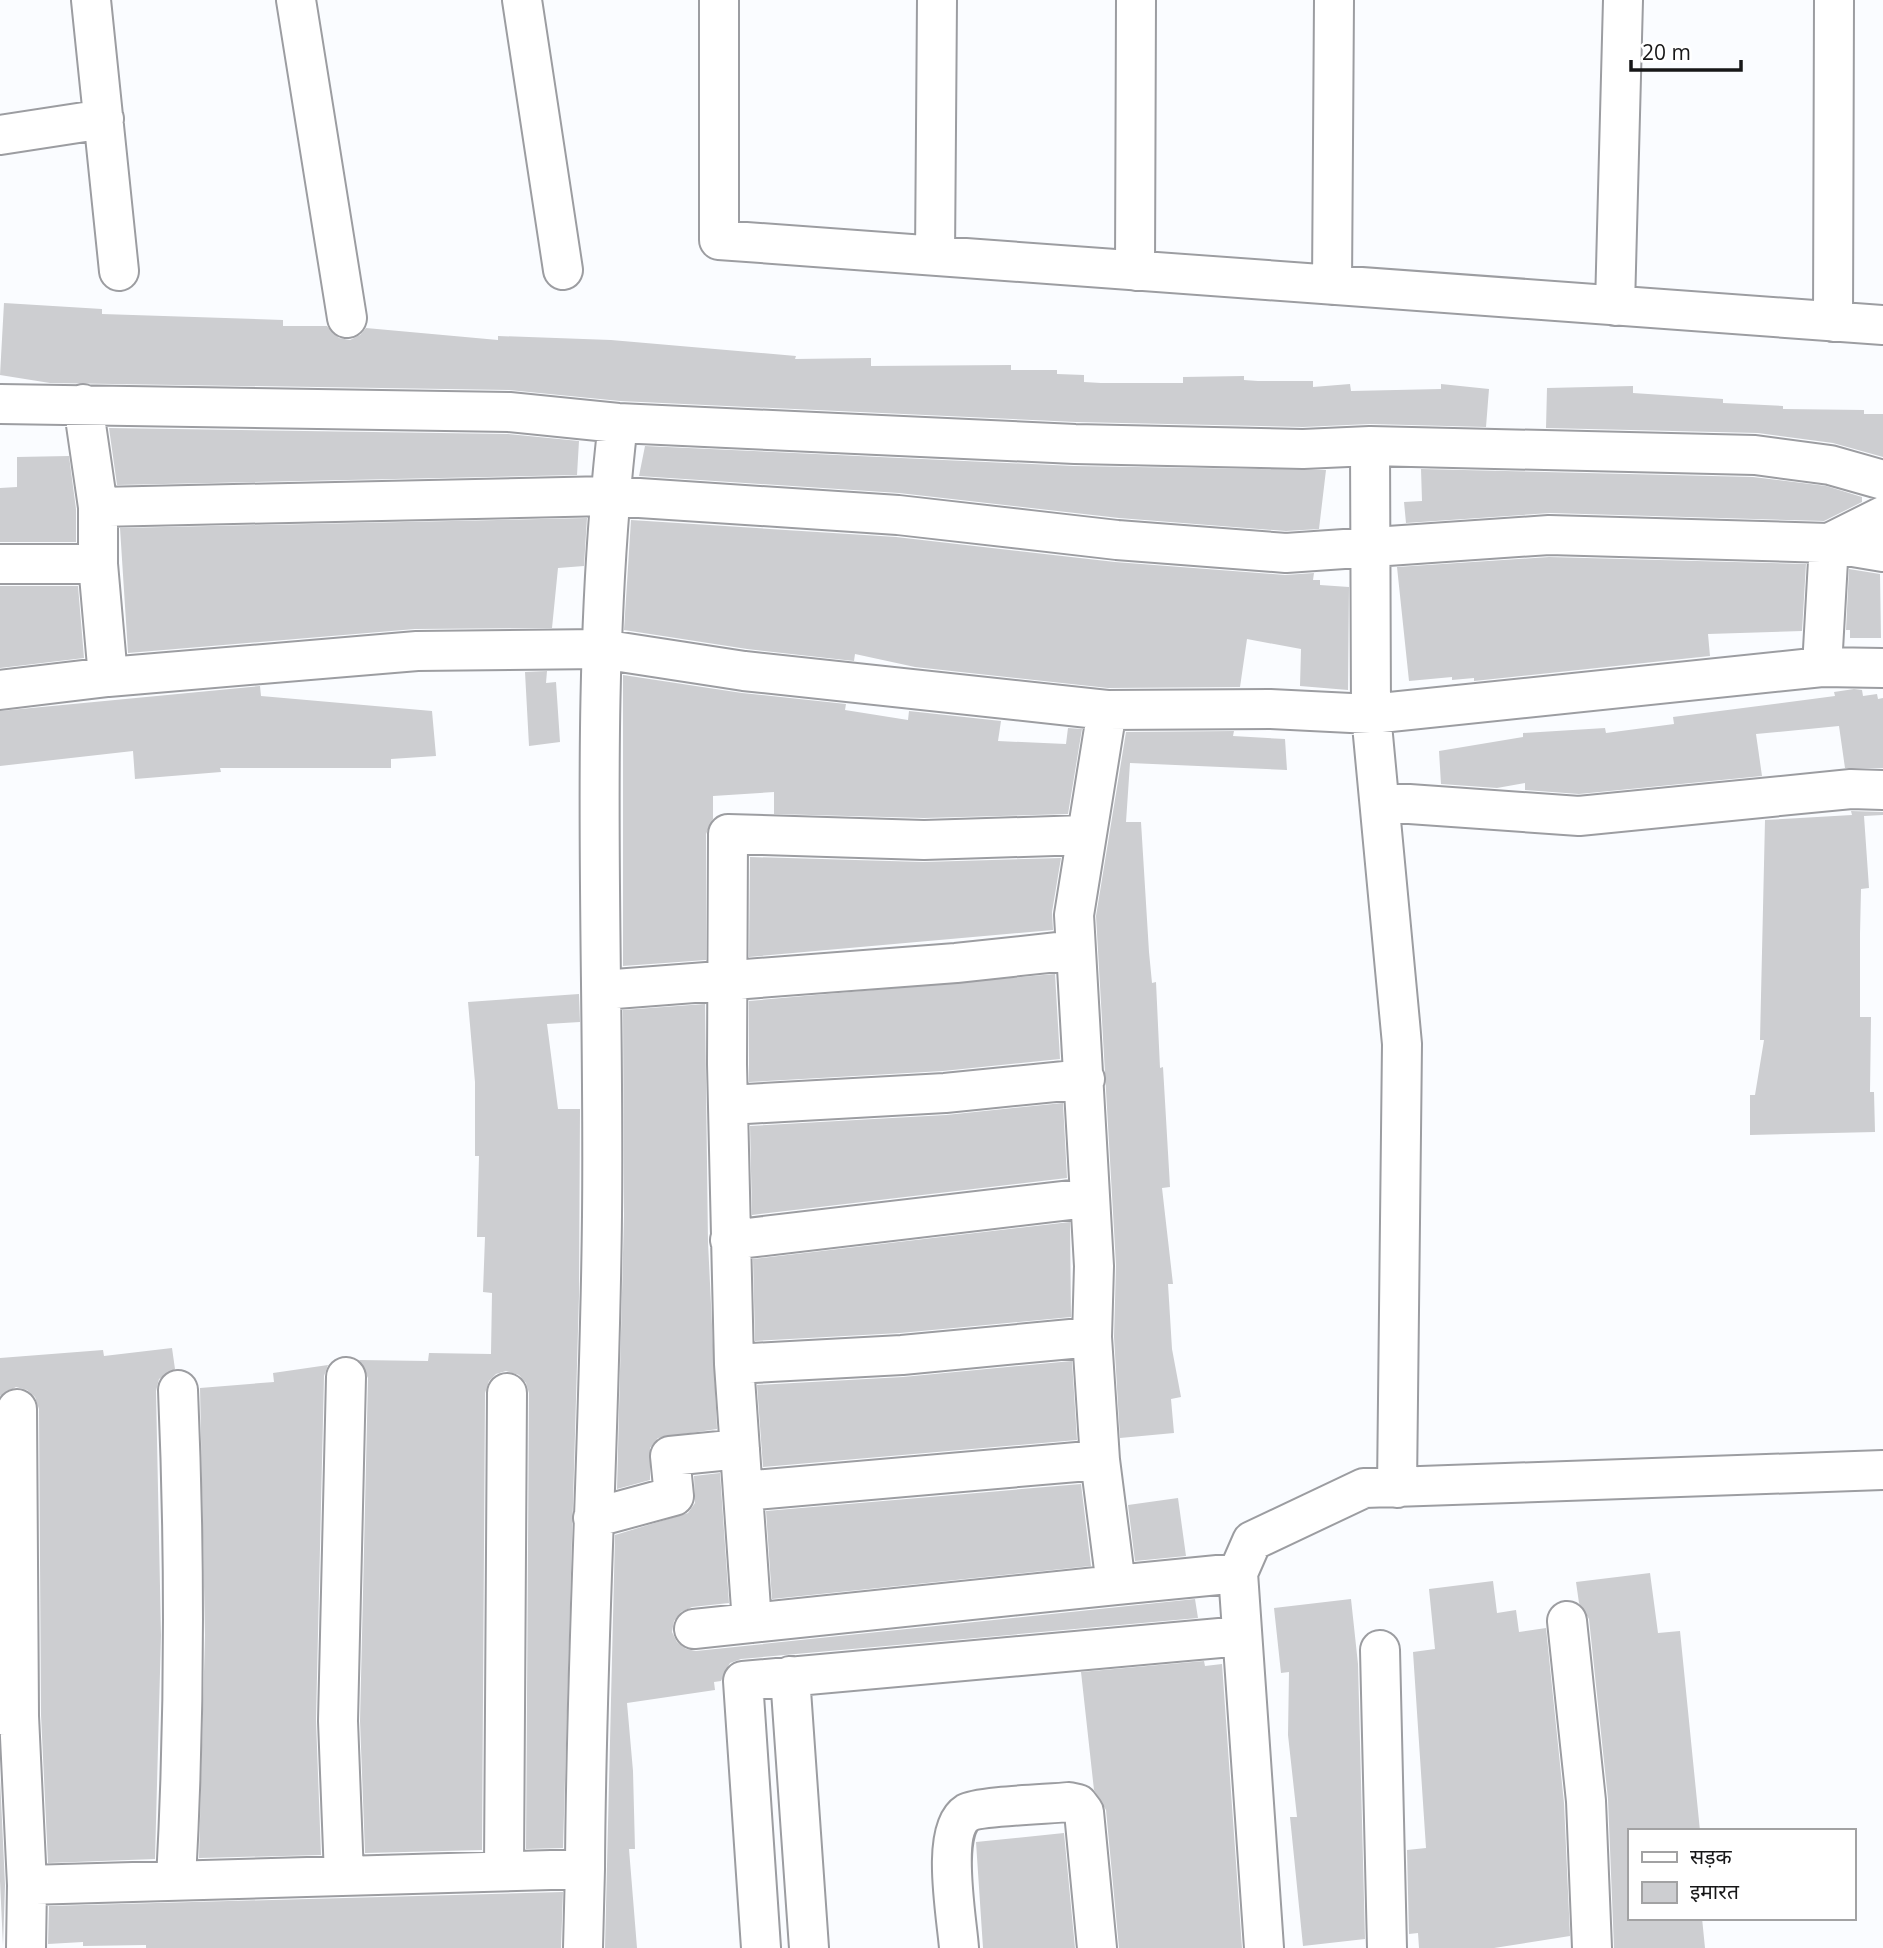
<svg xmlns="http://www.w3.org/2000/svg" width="1883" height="1948" font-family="'Open Sans','Noto Sans Devanagari',sans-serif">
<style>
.building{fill:#cdced1}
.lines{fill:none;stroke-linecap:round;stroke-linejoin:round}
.minor-casing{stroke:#9c9da1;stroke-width:42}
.minor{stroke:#fff;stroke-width:38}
</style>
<rect width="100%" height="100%" fill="#fafcff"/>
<path class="building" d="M4 303 102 309V314L283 320V326H327L339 338 350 340 360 335 366 328 498 340V336L611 340 796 356 795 359 871 358V366L1011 365V370H1057V374L1084 375V382L1101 383H1183V377L1244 376V380L1258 381H1313V387L1350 384 1351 391 1441 389V384L1489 389 1486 427 1370 424 1303 427 1076 422 620 401 509 390 50 383 0 375Z
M1633 386V393L1723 399V403L1783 406V409L1864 410V414H1883V457L1833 443 1758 433 1546 428 1547 388Z
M109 428 508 434 579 441 577 475 117 485Z
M645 446 1074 466 1326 470 1319 529 1286 531 1119 518 899 493 639 476Z
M69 456 76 509V542H0V488L17 487V457Z
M1421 469 1753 477 1826 486 1862 497V502L1824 521 1550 513 1406 523 1404 502 1422 501Z
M587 518 584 566 558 568 552 628 415 629 128 653 120 528Z
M631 520 896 537 1115 562 1285 575 1314 573 1313 580H1320V585L1349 587 1348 690 1300 686 1301 649 1247 639 1240 687 1108 688 915 667 855 654 854 661 747 649 624 630Z
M1549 557 1806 564 1802 631 1708 634 1710 656 1474 681V678L1452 680V677L1409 681 1397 567Z
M1849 569 1880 574 1881 638H1850V630H1846Z
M0 586H78L84 658 0 668Z
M547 671 546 683 556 682 560 742 529 746 525 672Z
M623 675 742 693 846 704 845 710 908 720 909 711 1001 721 998 741 1066 744 1068 728 1082 729 1068 814 924 818 774 814V792L713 796V819L706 834V960L623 966Z
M260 686 261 696 432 711 436 756 391 759V768H220L221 772 135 779 133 751 0 766V711Z
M1854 689 1862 690 1863 696 1877 694 1878 699 1883 698V768H1845L1839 726 1756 734 1762 776 1579 794 1525 790V783L1497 788 1441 784 1439 751 1523 737V733L1605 728 1606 733 1674 724 1673 717 1835 696 1834 692Z
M1234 731 1233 736 1285 739 1287 770 1130 763 1126 822H1141L1149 952 1152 983 1156 982 1160 1068 1163 1067 1170 1187 1162 1188 1173 1284H1168L1172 1349 1181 1397 1171 1399 1174 1433 1120 1438 1114 1337 1116 1265 1096 916 1126 732Z
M1851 811 1883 812V815L1864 816 1869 888 1861 889 1860 934V1017H1871L1870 1092H1874L1875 1132 1750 1135V1095H1755L1764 1040H1760L1765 820 1852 815Z
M750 857 923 862 1061 858 1052 912 1053 930 749 957Z
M1055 974 1060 1059 943 1071 749 1082V1001Z
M579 994 580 1022 547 1024 558 1109H580L579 1296 563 1848 526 1849 529 1393 526 1383 519 1375 506 1371 496 1374 489 1381 485 1393 482 1850 365 1853 360 1721 368 1378 359 1360 428 1361 429 1353 491 1354 492 1293 483 1292 485 1237H477L479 1156H475V1082L468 1002Z
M705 1004 708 1242 717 1429 658 1438 650 1448V1480L617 1489 624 1215 623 1010Z
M1063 1103 1067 1178 752 1215 750 1126 946 1115Z
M1070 1222 1071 1317 900 1333 755 1341 753 1259Z
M172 1348 175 1369 159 1379 156 1391 161 1635 155 1859 48 1863 41 1715 39 1409 35 1397 27 1390 16 1387 0 1396V1358L103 1350 104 1356Z
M1072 1361 1077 1440 763 1467 757 1385 903 1377Z
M328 1365 324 1376 316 1720 321 1855 199 1858 205 1635 200 1388 274 1382 273 1373Z
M720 1473 729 1603 692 1607 681 1612 674 1621 672 1632 677 1642 686 1649 696 1651 1195 1599 1198 1618 741 1659 730 1663 721 1681 714 1682 715 1690 627 1703 633 1771 635 1849H629L637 1948H605L615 1535 688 1513 695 1503 694 1476Z
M1081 1484 1091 1566 772 1599 766 1511Z
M1178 1498 1186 1556 1135 1561 1128 1505Z
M1650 1573 1658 1633 1680 1631 1700 1831H1629V1918H1702L1705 1948H1614L1608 1799 1589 1619 1579 1603 1576 1582Z
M1493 1581 1497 1613 1516 1610 1519 1632 1546 1628 1564 1803 1570 1936 1494 1948H1419L1418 1933 1409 1934 1407 1850 1426 1848 1413 1652 1435 1649 1429 1589Z
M1351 1599 1358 1664 1365 1939 1303 1946 1290 1817H1297L1288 1735 1289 1672 1281 1673 1274 1608Z
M1204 1661 1205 1666 1222 1664 1242 1948H1119L1106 1810 1094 1790 1081 1672Z
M0 1777 5 1885 3 1946 0 1881Z
M1064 1833 1075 1948H983L976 1842Z
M563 1892 561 1948H146V1945L83 1946V1942L48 1944 49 1906Z"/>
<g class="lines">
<g class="minor-casing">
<path id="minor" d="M91 0 119 271
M296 0 347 318
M522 0 563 270
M719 0V240L1883 325
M0 135 104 119
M935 256 937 0
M1135 271 1136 0
M1332 285 1334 0
M1615 306 1623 0
M1833 322 1834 0
M0 404 509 412 618 423 1075 444 1303 449 1370 446 1755 455 1830 465 1883 480
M83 404 98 507
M1370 446 1371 714 1402 1044 1397 1488
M0 564H98V507L609 496 898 515 1117 540 1286 553 1549 535 1829 543 1883 552
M98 564 108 677
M1822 667 1829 543 1883 516
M0 690 108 677 417 651 601 649 744 671 1107 710 1270 709 1371 714 1822 667 1883 668
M1381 802 1579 816 1851 789 1883 790
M1085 835 924 840 728 834 727 1064 734 1364 902 1355 1092 1337
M602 990 956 963 1076 950
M728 1105 945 1093 1085 1079
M730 1240 1088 1198
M734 1364 752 1623
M17 1409 19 1716
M743 1491 1100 1460 1092 1337 1094 1266 1074 915 1107 710
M593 1518 674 1496 670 1456 740 1449
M1116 1585 1238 1573
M1567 1621 1586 1801 1592 1948
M694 1629 1116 1585 1100 1460
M1380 1650 1387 1948
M790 1676 809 1948
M0 1715 19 1716 27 1885 585 1869C586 1650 600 1433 602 1215 605 951 587 685 618 423
M504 1869 507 1393
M344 1876 338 1721 346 1377
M176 1880C185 1716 185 1554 178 1390
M26 1948 27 1885
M583 1948 585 1869
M761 1948 743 1681 1242 1636
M959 1948C957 1919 940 1830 967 1813 979 1806 1051 1804 1069 1802L1078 1804 1084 1812 1097 1948
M1264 1948 1238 1573 1252 1541 1364 1488 1883 1470"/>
</g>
<use href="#minor" class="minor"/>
</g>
<rect x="1628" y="1829" width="228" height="91" fill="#ffffff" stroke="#a2a2a3" stroke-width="2"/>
<rect x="1642" y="1852" width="35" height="10" fill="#ffffff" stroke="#a2a2a3" stroke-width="2"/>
<text x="1690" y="1864" font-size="21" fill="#171718">सड़क</text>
<rect x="1642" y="1882" width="35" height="21" fill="#cdced1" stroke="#a2a2a3" stroke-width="2"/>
<text x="1690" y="1899" font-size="21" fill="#171718">इमारत</text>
<path d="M1631 60v10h110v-10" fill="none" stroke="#171718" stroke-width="3.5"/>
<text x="1642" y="60" font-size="21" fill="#171718" stroke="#ffffff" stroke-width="5" paint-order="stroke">20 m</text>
</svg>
